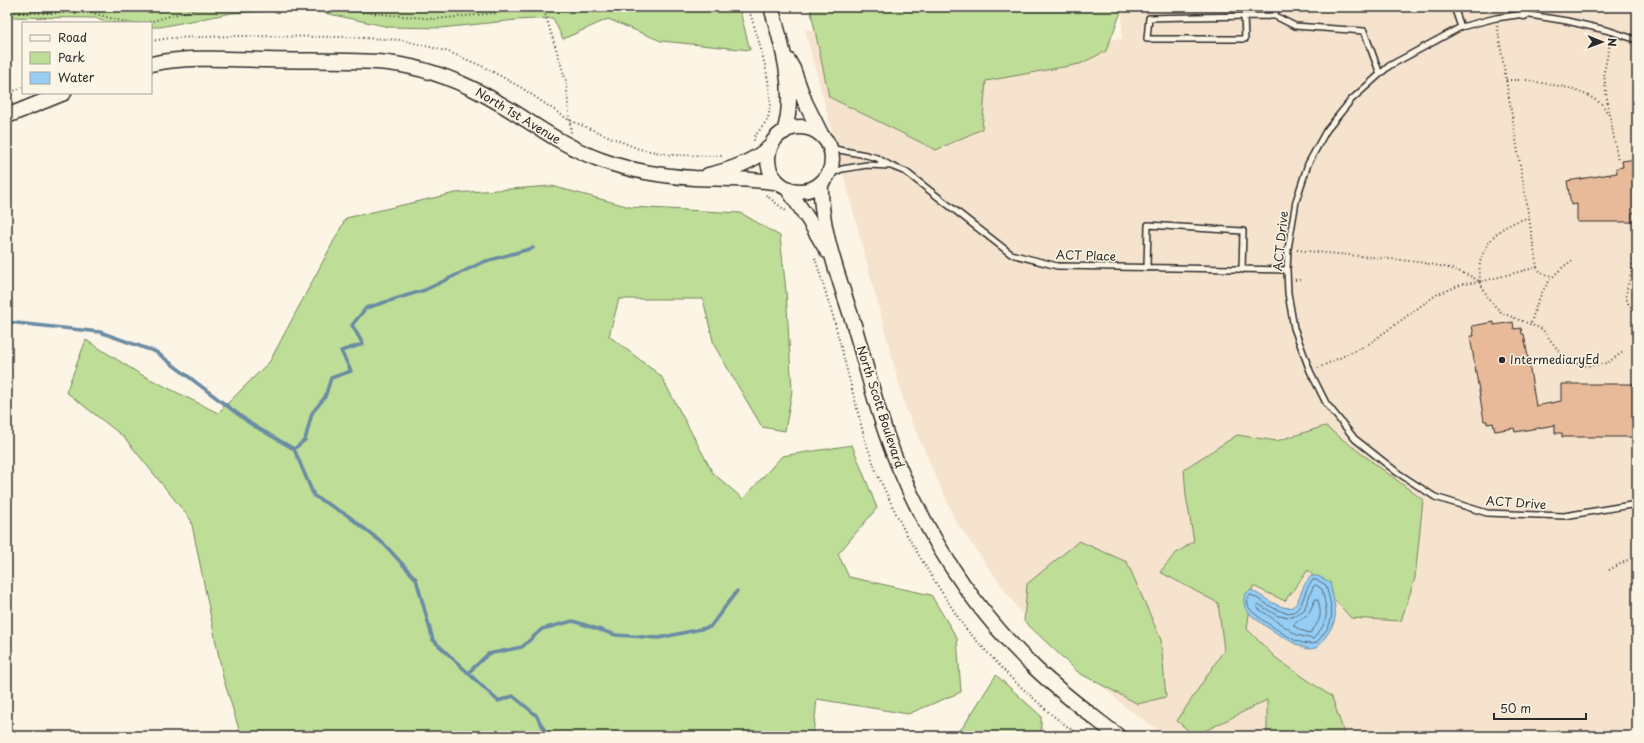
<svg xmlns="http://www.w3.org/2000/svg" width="1644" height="743" font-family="'Playpen Sans',sans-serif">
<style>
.built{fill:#f6e3ce}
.green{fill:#bedd96;stroke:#748460}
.water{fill:#95cdf4;stroke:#6b8ca4}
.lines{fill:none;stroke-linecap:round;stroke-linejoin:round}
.shore{stroke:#556c7b;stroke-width:1}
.stream{stroke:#6b8ca4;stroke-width:3.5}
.building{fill:#e8ba99;stroke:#2b2b2b}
.lane-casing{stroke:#2b2b2b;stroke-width:8}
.street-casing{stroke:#2b2b2b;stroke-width:13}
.secondary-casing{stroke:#2b2b2b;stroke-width:17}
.path{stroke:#2b2b2b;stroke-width:2;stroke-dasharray:1 3;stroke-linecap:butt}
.lane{stroke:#fcf5e5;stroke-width:5}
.street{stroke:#fcf5e5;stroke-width:10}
.secondary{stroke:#fcf5e5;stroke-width:14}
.poi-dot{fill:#2b2b2b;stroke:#fcf5e5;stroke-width:1.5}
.labels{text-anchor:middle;stroke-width:3;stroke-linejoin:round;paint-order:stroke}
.street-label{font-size:12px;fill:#2b2b2b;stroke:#fcf5e5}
.poi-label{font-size:12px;fill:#2b2b2b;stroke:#fcf5e5;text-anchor:start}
</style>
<rect width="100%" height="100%" fill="#fcf5e5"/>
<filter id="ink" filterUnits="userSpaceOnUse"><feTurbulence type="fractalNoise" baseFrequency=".025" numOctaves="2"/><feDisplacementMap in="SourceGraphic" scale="8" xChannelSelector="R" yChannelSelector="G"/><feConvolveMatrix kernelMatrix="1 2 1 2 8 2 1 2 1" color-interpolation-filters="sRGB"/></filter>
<g filter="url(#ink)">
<path class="built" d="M1122 7H1637V736H1167L1125 707 1021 613 956 522 905 407 805 30 1122 39Z"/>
<path class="green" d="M7 7H739L750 50 661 41 608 19 563 39 553 18 517 20 441 28 389 27 306 9 232 13 160 27H151V23H108L95 18 7 17Z
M810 7H1123L1106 51 1080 64 986 81 982 129 936 150 829 97Z
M552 186 630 207 741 213 780 236 786 291 792 391 785 431 762 427 714 345 703 299H619L609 336 661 376 713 473 743 499 782 456 852 445 877 508 838 554 849 577 931 595 957 638 961 692 908 714 817 699 813 736H241L223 677 191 520 124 437 66 392 86 340 140 374 218 413 270 361 346 218 455 193Z
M1325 426 1423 500 1415 578 1401 621 1351 618 1308 570 1285 601 1253 586 1247 629 1276 658 1332 697 1345 736H1267V700L1195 736 1177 721 1224 650 1218 603 1160 572 1175 554 1194 541 1186 496 1184 469 1237 435 1277 441Z
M1079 541 1127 562 1161 640 1166 697 1138 704 1079 673 1024 621 1027 584Z
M996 675 1041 716V736H952L963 727Z"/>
<path class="water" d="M1311 576H1318L1330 582C1337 618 1341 617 1318 647 1316 648 1312 649 1309 649 1298 648 1251 619 1246 609 1243 605 1244 599 1245 594L1251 590C1262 595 1291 620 1298 600 1302 591 1304 583 1311 576Z"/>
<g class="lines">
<path class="shore" d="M1313 580H1317L1326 585C1333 614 1337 620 1316 643 1309 645 1301 643 1294 640 1285 635 1256 617 1250 609 1247 605 1247 600 1249 596L1251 595C1265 601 1292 627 1302 602 1305 594 1307 586 1313 580Z
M1316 585 1322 589C1327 613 1331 619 1313 639L1297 635 1256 607 1258 604 1278 616 1293 617 1304 610 1313 587Z
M1316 599 1318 600C1322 616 1321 620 1310 633L1300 630 1294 626V624L1308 614Z"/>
<path class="stream" d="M7 322 100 332 156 352 251 424 294 449 314 496 347 515 384 544 416 579 433 640 498 701 513 696 536 715 548 736
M294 449 305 440 312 413 325 397 331 378 351 371 341 351 363 344 352 325 366 308 425 290 483 262 533 248
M468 673 488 654 522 647 542 629 573 621 616 635 659 638 710 627 737 591"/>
</g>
<path class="building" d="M1637 159V212L1632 213V222H1577V204L1571 205 1567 181 1617 173 1616 168 1623 167 1622 161Z
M1494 322V325L1513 322 1514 329 1521 328 1522 334H1524L1536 406 1561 401V384H1637V437H1562V433H1555V425L1515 432 1514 428 1495 431 1493 423 1487 424V421H1484L1470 336H1474L1472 326Z"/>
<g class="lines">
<g class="lane-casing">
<path id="lane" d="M1276 7 1275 16 1295 26 1364 31 1380 74
M1454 7 1461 27
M1244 16 1245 39H1147L1149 18C1191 17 1233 16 1275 16
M1637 40 1610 31 1567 21 1524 14 1496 18 1461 27 1389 66 1351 100 1326 131 1308 164 1296 201 1288 249 1287 270 1288 293 1294 328 1310 371 1326 403 1355 439 1398 473 1435 497 1487 513 1564 516 1637 504
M829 146 834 149 866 155 877 158 891 166 906 172 1011 254 1057 266 1287 270
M828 175 842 169 867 165 891 166
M1147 268 1148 225 1243 231 1242 270"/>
</g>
<g class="street-casing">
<path id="street" d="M1523 7 1524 14"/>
</g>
<g class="secondary-casing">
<path id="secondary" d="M771 7C782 44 797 94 784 132
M788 60 793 69 805 102 822 136
M151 64C187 56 229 59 266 60 303 61 340 60 377 62 408 64 441 74 469 87 515 108 553 143 601 160 631 171 662 176 694 178 723 179 751 178 779 183
M7 116 64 93
M768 159a32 32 0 1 1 64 0a32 32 0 1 1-64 0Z
M708 175C731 170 754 161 771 146
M821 183C819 228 841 283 854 325 868 372 879 420 898 465 930 541 975 611 1035 668 1061 693 1090 714 1118 736
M787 188 808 219 827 251"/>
</g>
<path class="path" d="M307 7 435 19 497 13 517 7
M543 7 566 81 571 133
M748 7C756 32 778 96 767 120 763 126 758 132 754 137V142
M7 13H93L128 23
M145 23 199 8 241 7
M1611 39 1604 72 1606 93 1618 161
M151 41 171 38 235 36 344 37 402 40 449 52 484 67 522 88 569 120 639 149 671 155 722 156
M1506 80H1526L1569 88 1589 96 1602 104 1609 115
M7 94 23 87
M766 195 786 211
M1297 250C1324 253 1352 255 1380 258 1410 261 1455 264 1480 282 1480 276 1479 269 1480 263 1486 238 1503 224 1528 218
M1633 256C1633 260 1633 265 1632 269 1630 284 1619 299 1635 311
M815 258 833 316 865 440 878 476 904 530 930 574 965 628 1011 678 1052 715 1080 736
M1537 267C1541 274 1545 277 1553 275
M1295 280 1302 279
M1480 282 1489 300 1502 313 1542 329 1561 354 1573 363 1587 366 1607 363 1623 352
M1531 323C1539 294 1547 277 1573 260
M1596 356 1597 364
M1318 368 1367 345 1436 295 1463 284 1480 282 1537 267 1497 25
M1609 570 1637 555"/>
<use href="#lane" class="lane"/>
<use href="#street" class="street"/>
<use href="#secondary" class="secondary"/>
</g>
</g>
<circle class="poi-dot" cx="1502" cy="360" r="4"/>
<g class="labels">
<g class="street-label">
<text transform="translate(518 116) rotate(31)" y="4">North 1st Avenue</text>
<text transform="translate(1281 241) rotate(-84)" y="4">ACT Drive</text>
<text transform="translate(1086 256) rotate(2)" y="4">ACT Place</text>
<text transform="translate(880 407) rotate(72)" y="4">North Scott Boulevard</text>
<text transform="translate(1516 503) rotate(4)" y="4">ACT Drive</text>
</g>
<g class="poi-label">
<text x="1510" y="364">IntermediaryEd</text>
</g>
</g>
<rect width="1644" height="743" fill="none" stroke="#fcf5e5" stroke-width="24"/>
<rect x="12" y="12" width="1620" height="719" fill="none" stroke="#2b2b2b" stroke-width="1.5" filter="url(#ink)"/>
<rect x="22" y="22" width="130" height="72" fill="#fcf5e5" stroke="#a8a49b"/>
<rect x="30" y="35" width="20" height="6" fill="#fcf5e5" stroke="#a8a49b"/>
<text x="58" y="42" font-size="12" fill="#2b2b2b">Road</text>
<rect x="30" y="52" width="20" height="12" fill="#bedd96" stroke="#a8a49b"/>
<text x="58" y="62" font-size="12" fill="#2b2b2b">Park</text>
<rect x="30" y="72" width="20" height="12" fill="#95cdf4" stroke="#a8a49b"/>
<text x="58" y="82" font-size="12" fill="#2b2b2b">Water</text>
<g transform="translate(1602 42) rotate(91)" stroke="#fcf5e5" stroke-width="3" paint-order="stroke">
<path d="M0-3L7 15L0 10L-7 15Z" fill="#2b2b2b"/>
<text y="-6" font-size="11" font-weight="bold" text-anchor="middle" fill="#2b2b2b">N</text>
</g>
<path d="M1494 713v6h92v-6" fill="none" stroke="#2b2b2b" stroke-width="2"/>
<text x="1500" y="713" font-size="12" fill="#2b2b2b" stroke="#fcf5e5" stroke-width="3" paint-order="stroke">50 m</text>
</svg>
